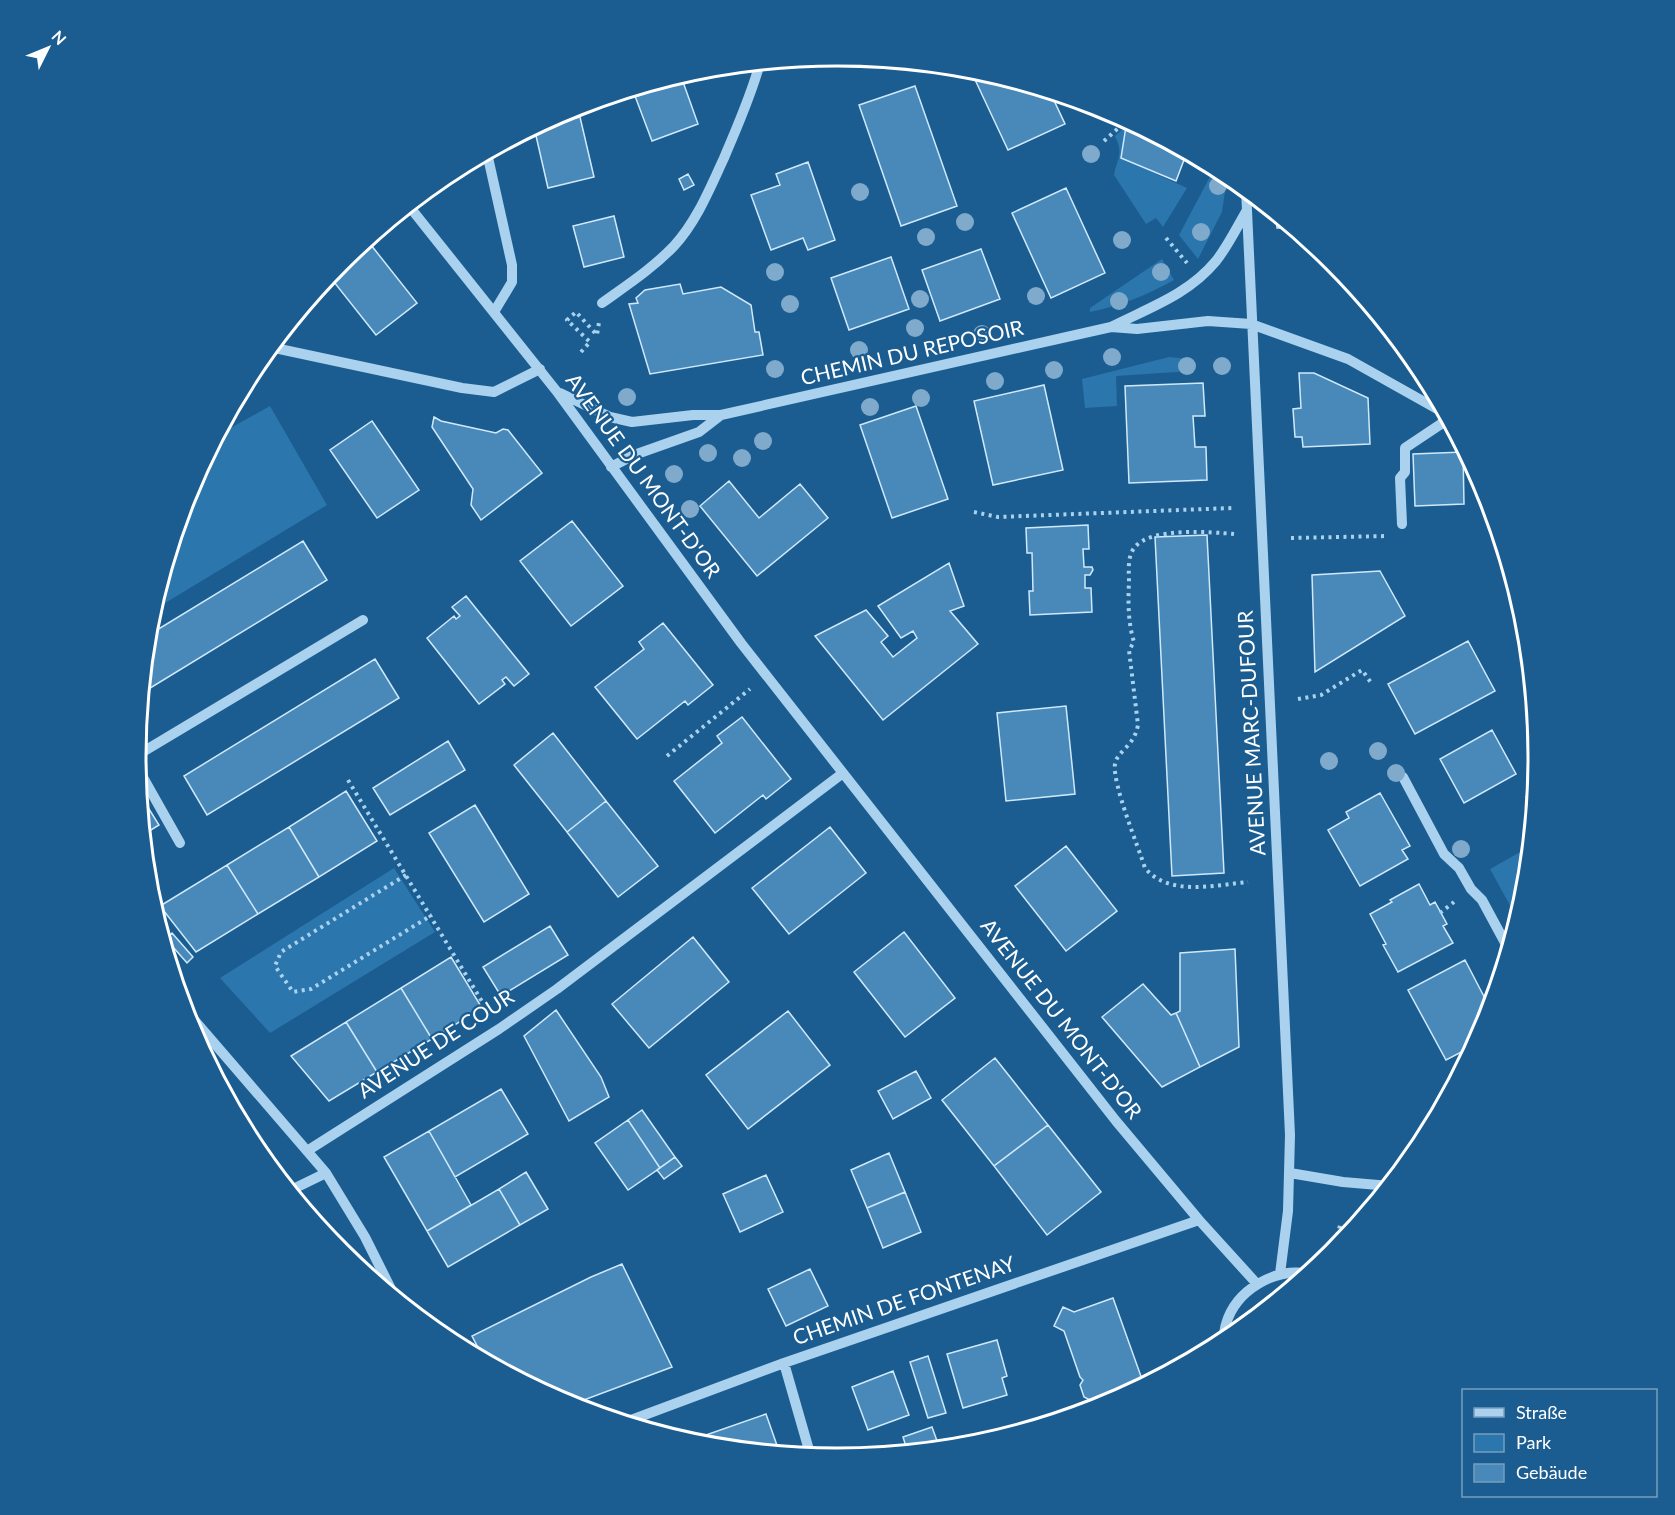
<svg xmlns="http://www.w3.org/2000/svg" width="1675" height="1515" font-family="Lato,sans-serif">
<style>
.green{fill:#2b76ad}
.building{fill:#4889ba;stroke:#d0e9fa;stroke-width:1.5}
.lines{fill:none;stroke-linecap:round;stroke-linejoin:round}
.path{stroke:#aad2ee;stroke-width:4;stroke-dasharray:3 4.5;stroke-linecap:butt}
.minor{stroke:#aad2ee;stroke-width:10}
.tree{fill:#7faacb}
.labels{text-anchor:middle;stroke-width:4.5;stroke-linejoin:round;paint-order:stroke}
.street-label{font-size:21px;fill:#fff;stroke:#1b5d91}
.rim{fill:none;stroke:#fff;stroke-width:3}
</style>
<rect width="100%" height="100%" fill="#1b5d91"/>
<path class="green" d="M1123 129 1125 130 1121 158 1187 188 1163 227 1156 218 1146 224 1114 175C1117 158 1124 155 1115 136Z
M1212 173 1227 178 1222 212 1198 259 1179 235Z
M1162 259 1174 280C1147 295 1120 306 1090 312V308Z
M1169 357 1189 359 1191 361 1192 371 1116 376 1117 406 1085 408 1082 379Z
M270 406 327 505 152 611 189 489 218 435Z
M1531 846 1526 895 1518 920 1490 869Z
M394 868 435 932 270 1033 220 978Z"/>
<path class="building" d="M970 69 1050 92 1065 124 1008 150Z
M682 79 698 124 652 141 635 96Z
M915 86 957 206 901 226 859 105Z
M580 117 594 177 548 188 534 127Z
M1127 120 1187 152 1176 181 1121 158Z
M808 162 835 240 808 250 803 238 771 250 751 195 780 185 776 174Z
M688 174 694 185 684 190 679 179Z
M1066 188 1105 273 1051 298 1012 213Z
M1276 214 1285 221 1286 228H1277Z
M614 216 624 257 584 267 573 226Z
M371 245 417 303 376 335 330 277Z
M981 249 1000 299 940 321 922 270Z
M891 257 909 309 849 330 831 278Z
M680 284 683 294 721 287 751 305 755 332H759L763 355 650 374 629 304 638 303 636 298 645 290Z
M1299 373H1314L1368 398 1370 444 1303 447 1302 437H1295L1293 409 1301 408Z
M1203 383 1205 416H1193L1195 447H1206L1207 480 1129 483 1125 386Z
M1044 385 1063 470 993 485 974 401Z
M916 406 948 499 892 518 860 425Z
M434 417 441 421 496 433 503 429 508 430 542 473 481 520 471 505 473 489 432 427Z
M372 421 419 490 377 518 330 450Z
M1463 452 1464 504 1415 506 1413 454Z
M729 481 759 518 800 484 828 518 757 576 700 506Z
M572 521 623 586 571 626 520 561Z
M1088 525 1089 549H1083L1084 567H1092L1093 570 1090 575H1085V588H1091L1092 612 1030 615 1029 591H1033L1032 553H1027L1026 528Z
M1207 535 1224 873 1172 876 1155 537Z
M303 541 327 580 142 693 147 636Z
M949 563 964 606 950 611 978 644 883 720 815 636 866 610 888 636 881 642 893 657 917 638 913 631 901 638 878 606Z
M1380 571 1405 616 1315 672 1312 575Z
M466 596 529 674 514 686 506 677 502 680 505 684 479 704 427 638 454 616 456 619 460 616 452 607Z
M663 623 713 685 688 705 685 701 637 739 595 687 644 649 639 642Z
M1468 641 1495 691 1415 734 1388 684Z
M375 659 399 698 207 815 184 776Z
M1066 706 1075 794 1006 801 997 713Z
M742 717 791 779 766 799 763 795 715 833 674 781 722 743 717 736Z
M1492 730 1516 774 1464 803 1440 759Z
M553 733 606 801 567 832 514 765Z
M448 741 465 770 390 815 373 788Z
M346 791 377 841 319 877 289 827Z
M1536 791 1534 815 1531 810 1533 809 1526 797Z
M139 793 159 825 143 835Z
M1380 793 1410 846 1402 850 1408 859 1360 886 1328 830 1349 818 1346 812Z
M606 801 658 866 618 897 567 832Z
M475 805 529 894 484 922 429 833Z
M289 827 319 877 258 914 227 865Z
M830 827 866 873 789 934 752 888Z
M1066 846 1117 911 1066 951 1015 886Z
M227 865 258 914 196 952 160 906Z
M1419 884 1430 905 1435 902 1447 924 1443 926 1453 943 1398 972 1383 945 1386 944 1370 914 1392 902 1390 900Z
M550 926 568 955 501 996 483 967Z
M904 932 955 998 905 1037 854 972Z
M172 933 193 957 187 963 166 939Z
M693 937 729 982 649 1048 612 1004Z
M1235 949 1239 1047 1200 1067 1176 1013 1180 1011V953Z
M451 957 482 1008 432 1039 401 988Z
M1465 960 1491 1010 1486 1026 1477 1044 1446 1060 1408 990Z
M1143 984 1171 1015 1176 1013 1200 1067 1162 1087 1102 1017Z
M401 988 432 1039 377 1072 346 1022Z
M556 1010 601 1077 609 1097 569 1121 524 1036Z
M788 1011 830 1065 748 1129 706 1075Z
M346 1022 377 1072 329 1101 291 1056Z
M995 1058 1048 1125 994 1166 942 1100Z
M916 1071 931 1098 893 1119 878 1091Z
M501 1089 528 1134 455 1177 429 1131Z
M642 1110 675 1157 660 1168 628 1120Z
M628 1120 660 1168 628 1190 595 1143Z
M1048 1125 1101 1192 1047 1235 994 1166Z
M429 1131 471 1205 427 1231 384 1157Z
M889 1153 905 1192 867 1208 851 1170Z
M675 1157 682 1166 664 1179 657 1170Z
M526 1172 548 1209 520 1225 499 1189Z
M766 1175 783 1212 740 1232 723 1194Z
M499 1189 520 1225 448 1267 427 1231Z
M905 1192 921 1232 883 1248 867 1208Z
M622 1264 672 1367 568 1406 485 1361 472 1336 591 1277Z
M810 1269 828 1306 786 1326 768 1289Z
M1113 1298 1143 1382 1111 1394 1107 1393 1105 1398 1094 1402 1084 1397 1080 1385 1083 1380 1080 1377 1064 1331 1054 1326 1063 1307 1074 1312Z
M997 1340 1007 1376 1002 1378 1007 1395 963 1408 947 1354Z
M928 1356 946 1413 928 1418 910 1362Z
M893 1371 909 1415 868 1430 852 1387Z
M766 1414 780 1454 700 1446 686 1442Z
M932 1427 940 1449 908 1453 903 1437Z"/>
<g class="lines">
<path class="path" d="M1104 141 1126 121 1119 116
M1166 238 1187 263
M581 352 590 342 567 320 576 312 597 335 599 322
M974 512 998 517 1232 508
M1234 534C1211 532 1151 527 1135 547 1127 556 1129 571 1129 582 1128 602 1128 623 1134 642L1129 650 1138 725C1134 747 1117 751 1115 764 1112 783 1138 846 1145 868 1169 897 1215 885 1248 882
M1291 538 1387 536
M1298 699 1321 695 1362 670 1372 684
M667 756 750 689
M348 780 489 1013
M406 875 281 952 275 966 293 992 311 989 432 915
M1440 913 1454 902
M1335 1243 1341 1222"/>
<path class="minor" d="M487 153 512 265V282L494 312
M1246 189 1290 1135 1288 1211 1280 1274
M409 206 558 393 741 643 1116 1121 1199 1220 1257 1284
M602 303C627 285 653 268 674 246 697 221 710 188 724 158 737 127 751 96 760 63
M1111 327 1137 329 1208 321 1251 324 1348 359 1446 414
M270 347 462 388 494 392 540 369
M560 393 610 417 632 422 693 415H721L1111 327C1148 308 1188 295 1216 261 1228 246 1237 227 1247 210
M611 467 634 455 699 432 721 415
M1402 524 1400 478 1405 472V448L1441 424 1447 415
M136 756 363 620
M136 765 180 843
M1403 777 1444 854 1459 868 1471 889 1482 900 1509 950
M183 1007 326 1173 365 1237 396 1299
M307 1151 499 1029 557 989 843 773
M1290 1173 1343 1182 1390 1186
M289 1191 326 1173
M1223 1344C1224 1338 1224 1330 1226 1324 1236 1290 1275 1267 1309 1274
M784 1363 811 1457
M623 1423 784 1363 1199 1220"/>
</g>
<g class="tree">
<circle cx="1091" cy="154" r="9"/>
<circle cx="1218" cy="186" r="9"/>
<circle cx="860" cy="192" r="9"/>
<circle cx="965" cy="222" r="9"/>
<circle cx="1201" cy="232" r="9"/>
<circle cx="926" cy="237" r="9"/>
<circle cx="1122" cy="240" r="9"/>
<circle cx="775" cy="272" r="9"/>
<circle cx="1161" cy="272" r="9"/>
<circle cx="1036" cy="296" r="9"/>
<circle cx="920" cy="299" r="9"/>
<circle cx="1119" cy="301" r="9"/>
<circle cx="790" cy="304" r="9"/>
<circle cx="915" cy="328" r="9"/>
<circle cx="982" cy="334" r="9"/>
<circle cx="859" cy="350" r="9"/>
<circle cx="1112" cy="357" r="9"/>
<circle cx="1187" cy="366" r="9"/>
<circle cx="1222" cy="366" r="9"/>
<circle cx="775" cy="369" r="9"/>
<circle cx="1054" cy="370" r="9"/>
<circle cx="995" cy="381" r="9"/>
<circle cx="627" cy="397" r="9"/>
<circle cx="921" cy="398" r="9"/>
<circle cx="870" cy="407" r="9"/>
<circle cx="763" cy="441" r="9"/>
<circle cx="708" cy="453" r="9"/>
<circle cx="742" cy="458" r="9"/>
<circle cx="674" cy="474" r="9"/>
<circle cx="690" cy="509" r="9"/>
<circle cx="1378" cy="751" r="9"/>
<circle cx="1329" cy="761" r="9"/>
<circle cx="1396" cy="773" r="9"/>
<circle cx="1461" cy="849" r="9"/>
</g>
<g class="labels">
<g class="street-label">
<text transform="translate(912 353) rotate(-13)" y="7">CHEMIN DU REPOSOIR</text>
<text transform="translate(643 476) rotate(54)" y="7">AVENUE DU MONT-D'OR</text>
<text transform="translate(1252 733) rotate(-93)" y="7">AVENUE MARC-DUFOUR</text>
<text transform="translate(1061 1019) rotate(52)" y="7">AVENUE DU MONT-D'OR</text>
<text transform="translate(436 1044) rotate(-33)" y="7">AVENUE DE COUR</text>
<text transform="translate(904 1301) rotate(-19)" y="7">CHEMIN DE FONTENAY</text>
</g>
</g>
<path d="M0 0H1675V1515H0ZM146 757a691 691 0 1 1 1382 0a691 691 0 1 1-1382 0Z" fill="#1b5d91" fill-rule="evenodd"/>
<path class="rim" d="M146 757a691 691 0 1 1 1382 0a691 691 0 1 1-1382 0Z"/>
<rect x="1462" y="1389" width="195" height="108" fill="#1b5d91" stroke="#769ebd" stroke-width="1.5"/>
<rect x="1474" y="1408" width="30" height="9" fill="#aad2ee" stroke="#769ebd" stroke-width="1.5"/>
<text x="1516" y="1419" font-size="18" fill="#ffffff">Straße</text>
<rect x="1474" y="1434" width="30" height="18" fill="#2b76ad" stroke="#769ebd" stroke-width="1.5"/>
<text x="1516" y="1449" font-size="18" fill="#ffffff">Park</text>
<rect x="1474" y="1464" width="30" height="18" fill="#4889ba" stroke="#769ebd" stroke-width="1.5"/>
<text x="1516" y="1479" font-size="18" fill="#ffffff">Gebäude</text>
<g transform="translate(48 48) rotate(47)" stroke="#1b5d91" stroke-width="4.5" paint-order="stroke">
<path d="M0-4.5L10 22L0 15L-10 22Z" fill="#ffffff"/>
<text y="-9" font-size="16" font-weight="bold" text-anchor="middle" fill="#ffffff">N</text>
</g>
</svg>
